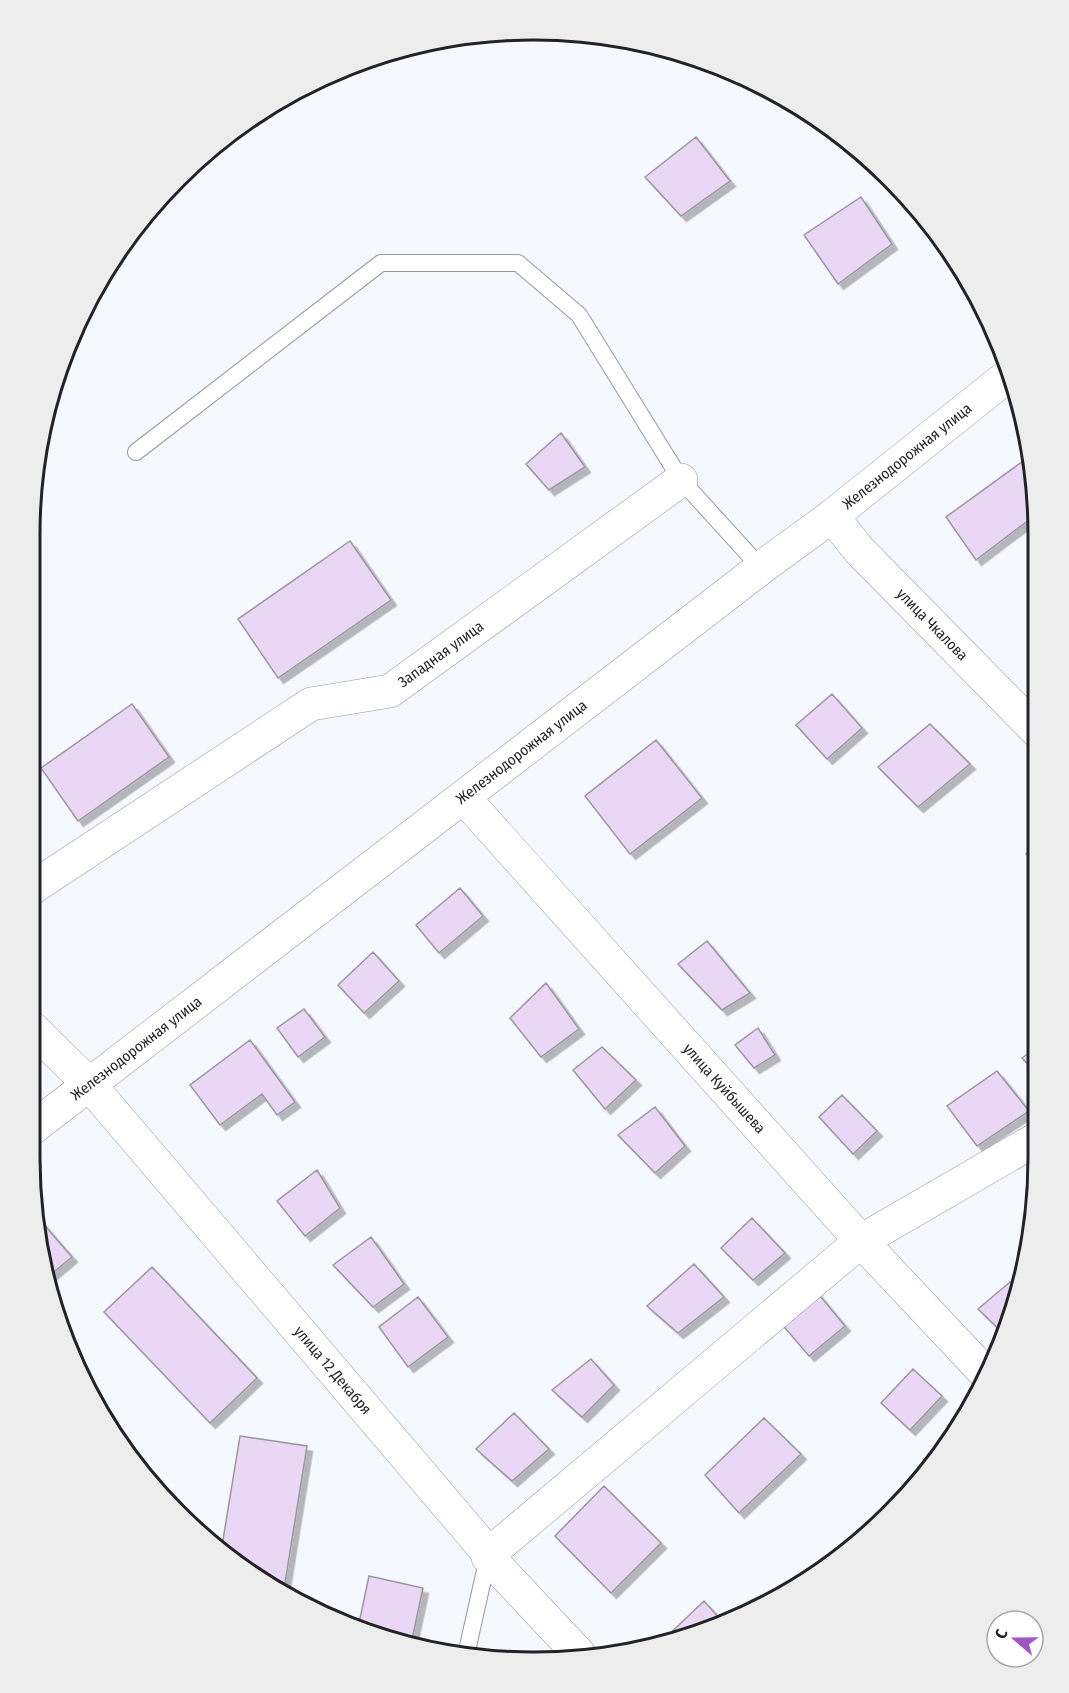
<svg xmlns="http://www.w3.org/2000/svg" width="1069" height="1693" font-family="'Fira Sans Condensed',sans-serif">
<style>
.building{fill:#ead7f5;stroke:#9b979e;stroke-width:1.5;filter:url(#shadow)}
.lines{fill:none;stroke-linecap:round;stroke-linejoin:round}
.service-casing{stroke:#96989f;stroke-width:18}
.minor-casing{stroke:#96989f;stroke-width:34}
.tertiary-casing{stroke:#96989f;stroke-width:34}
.service{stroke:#fff;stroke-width:16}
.minor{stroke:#fff;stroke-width:33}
.tertiary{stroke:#fff;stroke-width:33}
.labels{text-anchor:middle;stroke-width:6;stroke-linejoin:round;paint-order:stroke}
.street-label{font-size:15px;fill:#222326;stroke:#fff}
.rim{fill:none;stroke:#222326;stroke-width:3}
</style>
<defs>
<filter id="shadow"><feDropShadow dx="5.5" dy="5.5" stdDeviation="0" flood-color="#0004"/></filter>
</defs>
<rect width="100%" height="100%" fill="#f6f8ff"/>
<path class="building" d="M696 137 730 181 681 216 645 177Z
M861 197 892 244 838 284 804 235Z
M561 433 585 467 549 490 526 464Z
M1030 456 1038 513 976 560 946 517Z
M350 541 391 600 278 678 238 619Z
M832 694 862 728 827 759 796 725Z
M132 704 169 757 78 821 41 768Z
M930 724 970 764 918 807 878 767Z
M656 740 702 798 630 854 585 796Z
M1036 844V865L1026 854Z
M460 888 483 916 439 953 416 925Z
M707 941 750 993 722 1010 678 964Z
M373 952 399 981 364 1013 338 985Z
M546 983 579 1029 541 1057 510 1018Z
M304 1009 325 1037 298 1057 277 1028Z
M758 1028 775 1055 754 1068 735 1045Z
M250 1040 295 1102 277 1115 262 1094 220 1125 190 1085Z
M602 1047 636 1080 605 1109 573 1070Z
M1035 1049V1072L1022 1058Z
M997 1071 1029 1111 977 1146 947 1106Z
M842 1095 877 1131 853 1154 819 1117Z
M655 1107 685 1146 655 1173 618 1135Z
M317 1170 340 1208 305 1236 277 1201Z
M752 1218 785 1253 753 1280 721 1248Z
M40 1220 72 1257 49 1276Z
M371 1237 404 1284 373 1307 333 1265Z
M694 1264 724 1297 678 1333 647 1306Z
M152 1267 257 1378 210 1423 104 1312Z
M1022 1272 1005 1335 978 1309Z
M816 1291 845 1326 809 1356 780 1322Z
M418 1297 448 1337 408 1367 379 1327Z
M591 1359 614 1385 582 1417 552 1390Z
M913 1369 942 1396 910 1430 881 1403Z
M514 1413 549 1449 512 1481 476 1449Z
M764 1418 801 1454 739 1513 705 1475Z
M240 1436 307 1446 284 1589 228 1559 221 1552Z
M604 1486 661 1543 611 1593 555 1536Z
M369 1576 423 1588 411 1644 372 1636 358 1628Z
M704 1601 721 1620 661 1646 659 1644Z"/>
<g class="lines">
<g class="service-casing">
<path id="service" d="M136 452 381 263H518L579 315 681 480 761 568
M466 1655 488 1557"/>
</g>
<g class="minor-casing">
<g id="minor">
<path id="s1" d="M832 516 859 550 1037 731"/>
<path id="s2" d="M464 798 861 1241 987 1375"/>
<path id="s3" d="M32 888 311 704 390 691 681 480"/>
<path d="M31 1027 89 1084"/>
<path d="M489 1554 861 1241 1035 1140"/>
</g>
</g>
<g class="tertiary-casing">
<g id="tertiary">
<path id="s4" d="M89 1084 489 1554 488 1557 579 1654"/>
<path id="s5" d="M30 1130 761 568 832 516 1010 374"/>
</g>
</g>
<use href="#service" class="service"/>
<use href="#minor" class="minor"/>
<use href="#tertiary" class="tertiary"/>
</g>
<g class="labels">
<g class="street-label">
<text dy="5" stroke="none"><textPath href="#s5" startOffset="1106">Железнодорожная улица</textPath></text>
<text dy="5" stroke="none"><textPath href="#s1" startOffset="148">улица Чкалова</textPath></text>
<text dy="5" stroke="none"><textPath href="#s3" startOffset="477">Западная улица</textPath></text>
<text dy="5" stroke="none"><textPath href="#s5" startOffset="620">Железнодорожная улица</textPath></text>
<text dy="5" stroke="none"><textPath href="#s5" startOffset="134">Железнодорожная улица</textPath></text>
<text dy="5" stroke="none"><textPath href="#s2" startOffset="390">улица Куйбышева</textPath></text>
<text dy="5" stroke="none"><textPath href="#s4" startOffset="376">улица 12 Декабря</textPath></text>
</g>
</g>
<path d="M0 0H1069V1693H0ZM534 40H534A494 494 0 0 1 1028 534V1158A494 494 0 0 1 534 1652H534A494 494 0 0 1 40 1158V534A494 494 0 0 1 534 40Z" fill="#ededee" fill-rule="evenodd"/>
<path class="rim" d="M534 40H534A494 494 0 0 1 1028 534V1158A494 494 0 0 1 534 1652H534A494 494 0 0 1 40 1158V534A494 494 0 0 1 534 40Z"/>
<g transform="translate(1015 1639) rotate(290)"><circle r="28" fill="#ffffff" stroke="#a7a7a8" stroke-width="1.5"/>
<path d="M0-4.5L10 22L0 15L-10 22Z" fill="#a354c5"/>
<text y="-9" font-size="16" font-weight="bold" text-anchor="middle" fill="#222326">С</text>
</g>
</svg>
